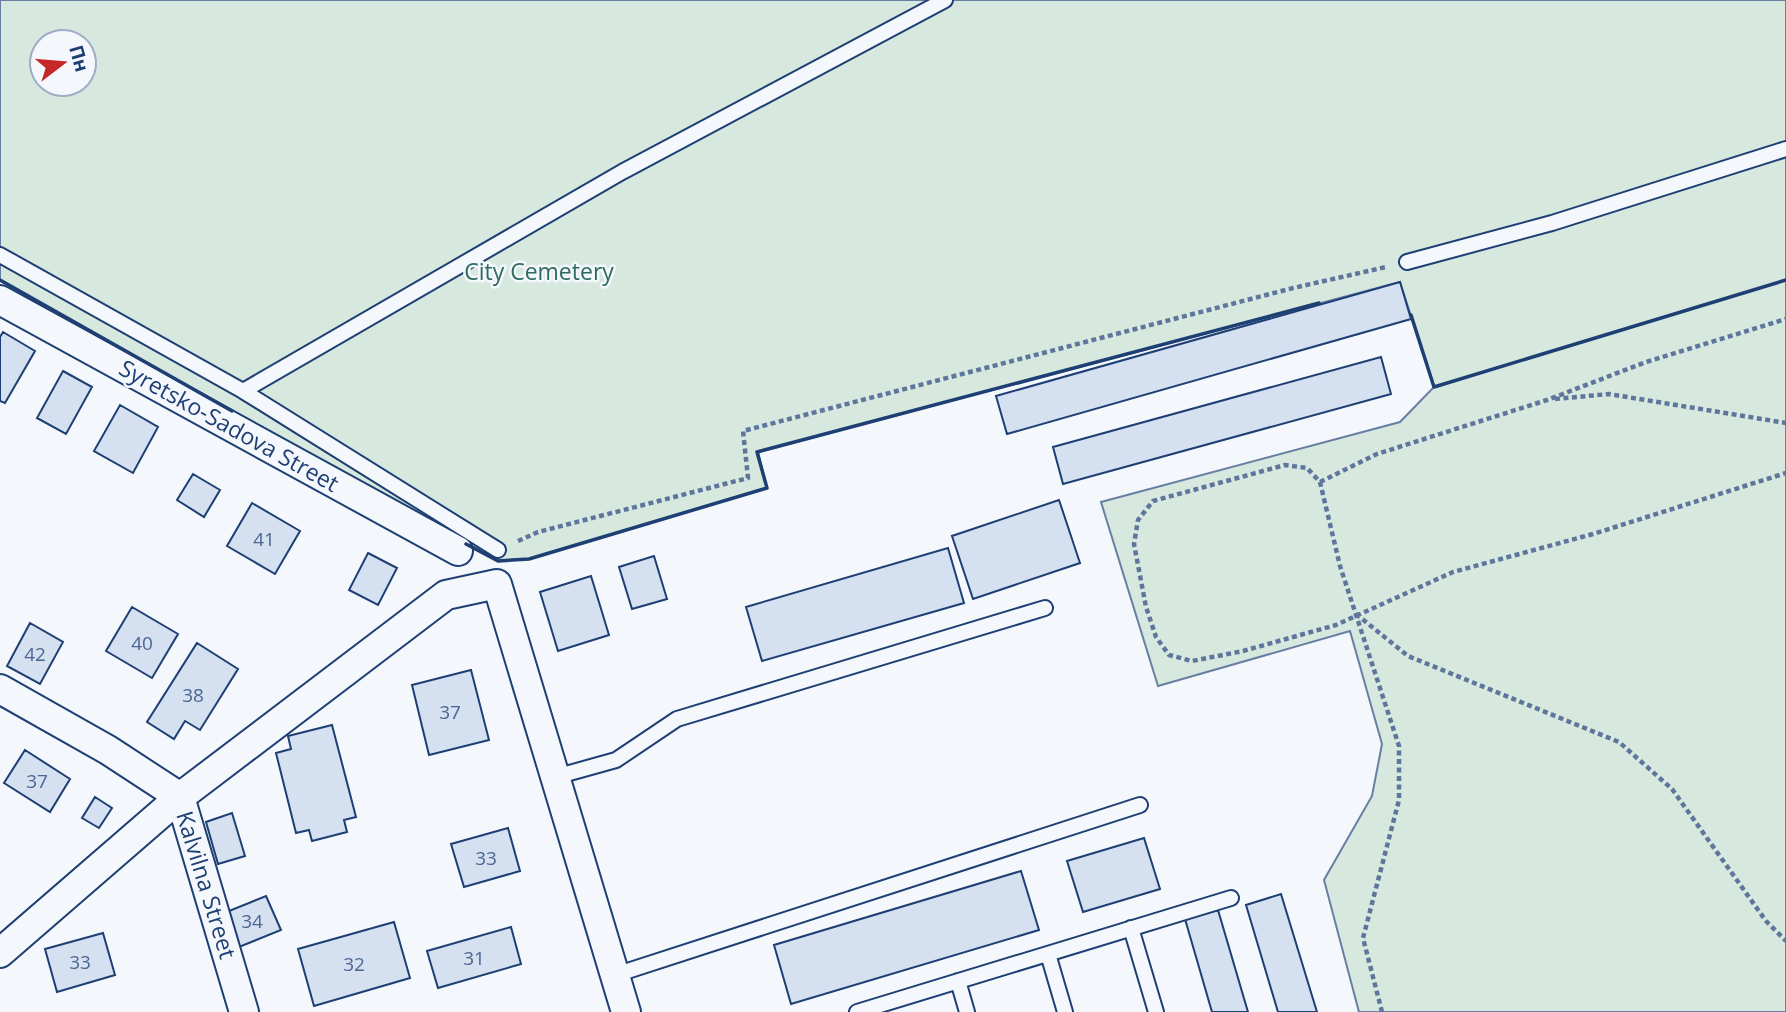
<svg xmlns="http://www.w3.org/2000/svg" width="1786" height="1012" font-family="'Open Sans',sans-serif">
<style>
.green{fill:#d7e8df;stroke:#687fa3;stroke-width:2;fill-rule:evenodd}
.building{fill:#d5e0f0;stroke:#1d3f73;stroke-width:2}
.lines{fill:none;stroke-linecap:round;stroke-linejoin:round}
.service-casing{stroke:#1d3f73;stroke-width:18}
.minor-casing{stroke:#1d3f73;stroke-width:32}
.path{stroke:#5e769c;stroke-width:4.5;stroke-dasharray:5 3.5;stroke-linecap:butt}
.service{stroke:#f4f7fb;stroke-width:14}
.minor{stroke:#f4f7fb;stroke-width:28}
.wall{stroke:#1d3f73;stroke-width:3.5}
.labels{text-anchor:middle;stroke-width:5;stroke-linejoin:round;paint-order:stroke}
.number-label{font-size:19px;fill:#4b6792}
.park-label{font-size:23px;fill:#2c6c60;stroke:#f4f7fb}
.street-label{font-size:23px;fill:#1d3f73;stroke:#f4f7fb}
</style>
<rect width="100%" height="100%" fill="#f4f7fb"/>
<path class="green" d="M0 0H1786V1012H1359L1324 880 1372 796 1382 744 1350 631 1158 686 1101 502 1400 422 1434 387 1400 282 758 452 767 488 529 559 498 561 0 280ZM42 42H84V84H42Z"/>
<path class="building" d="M1400 282 1411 319 1007 434 996 396Z
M3 332 35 351 5 403 0 401V337Z
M1381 357 1391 394 1063 484 1053 447Z
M63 371 92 387 66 434 37 418Z
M120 405 158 427 133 473 94 451Z
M193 474 220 490 204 517 177 500Z
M1059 500 1080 563 973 599 952 536Z
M252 503 300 531 275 574 227 546Z
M948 548 964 603 762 661 746 607Z
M368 553 397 568 378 605 349 590Z
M654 556 667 599 632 609 619 567Z
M591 576 609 635 558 651 540 592Z
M132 607 178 634 152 678 106 651Z
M30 623 63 642 40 684 7 666Z
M197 643 238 669 200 730 185 721 174 739 147 722Z
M471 670 489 740 429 755 412 685Z
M332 725 356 817 344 820 347 832 312 841 309 830 296 833 276 753 291 749 288 736Z
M25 750 70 779 50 812 4 783Z
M95 797 112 808 99 828 82 818Z
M232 813 245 856 218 864 206 822Z
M508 828 520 871 464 887 451 844Z
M1144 838 1160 889 1083 912 1067 861Z
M1021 871 1039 930 791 1004 774 945Z
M1281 894 1317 1012H1278L1246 905Z
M266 896 281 930 239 947 224 913Z
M1218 910 1248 1012H1212L1185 919Z
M394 922 410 978 314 1006 298 949Z
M511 927 521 964 438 988 427 951Z
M103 933 115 975 57 992 45 949Z"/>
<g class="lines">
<g class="service-casing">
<path id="service" d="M0 255 243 391 498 550
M1407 262 1552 223 1786 149
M243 391 622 172 945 0
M555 777 616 760 677 719 1045 608
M1131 928 1156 1012
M1048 954 1065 1012
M615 975 1140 805
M958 981 967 1012
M857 1012 1231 898"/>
</g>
<g class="minor-casing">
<path id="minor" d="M0 300 458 551
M0 689 108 750 180 797 244 1012
M0 953 180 797 446 595 497 584 626 1012"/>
</g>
<path class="path" d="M1555 399 1609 394 1786 423
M1320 482 1377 454 1547 400 1646 362 1786 319
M518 541 538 532 748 478 743 431 1293 288 1386 267
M1356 614 1408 656 1619 742 1672 789 1766 921 1786 941
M1382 1012 1363 938 1399 800V746L1340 566 1320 482 1307 468 1285 465 1153 501 1138 520 1134 544 1146 607 1156 637 1169 655 1192 661 1243 651 1336 625 1453 572 1593 534 1786 473"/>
<use href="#service" class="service"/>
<use href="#minor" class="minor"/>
<path class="wall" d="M0 280 232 411
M1411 315 1434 387 1786 280
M466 544 498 561 529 559 767 488 757 452 1319 303"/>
</g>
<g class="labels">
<g class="number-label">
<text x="264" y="546">41</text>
<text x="142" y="650">40</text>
<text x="35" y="661">42</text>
<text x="193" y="702">38</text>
<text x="450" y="719">37</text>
<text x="37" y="788">37</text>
<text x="486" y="865">33</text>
<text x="252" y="928">34</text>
<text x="474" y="965">31</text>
<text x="80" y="969">33</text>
<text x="354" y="971">32</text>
</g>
<g class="park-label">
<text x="539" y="280">City Cemetery</text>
</g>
<g class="street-label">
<text transform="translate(229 426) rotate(29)" y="8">Syretsko-Sadova Street</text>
<text transform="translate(206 885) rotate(73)" y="8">Kalvilna Street</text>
</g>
</g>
<g transform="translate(63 63) rotate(74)"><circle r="33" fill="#f4f7fb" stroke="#9eadc5" stroke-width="2"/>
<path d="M0-5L12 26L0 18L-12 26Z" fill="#c62828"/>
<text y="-10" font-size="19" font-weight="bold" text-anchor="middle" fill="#1d3f73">Пн</text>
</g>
</svg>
